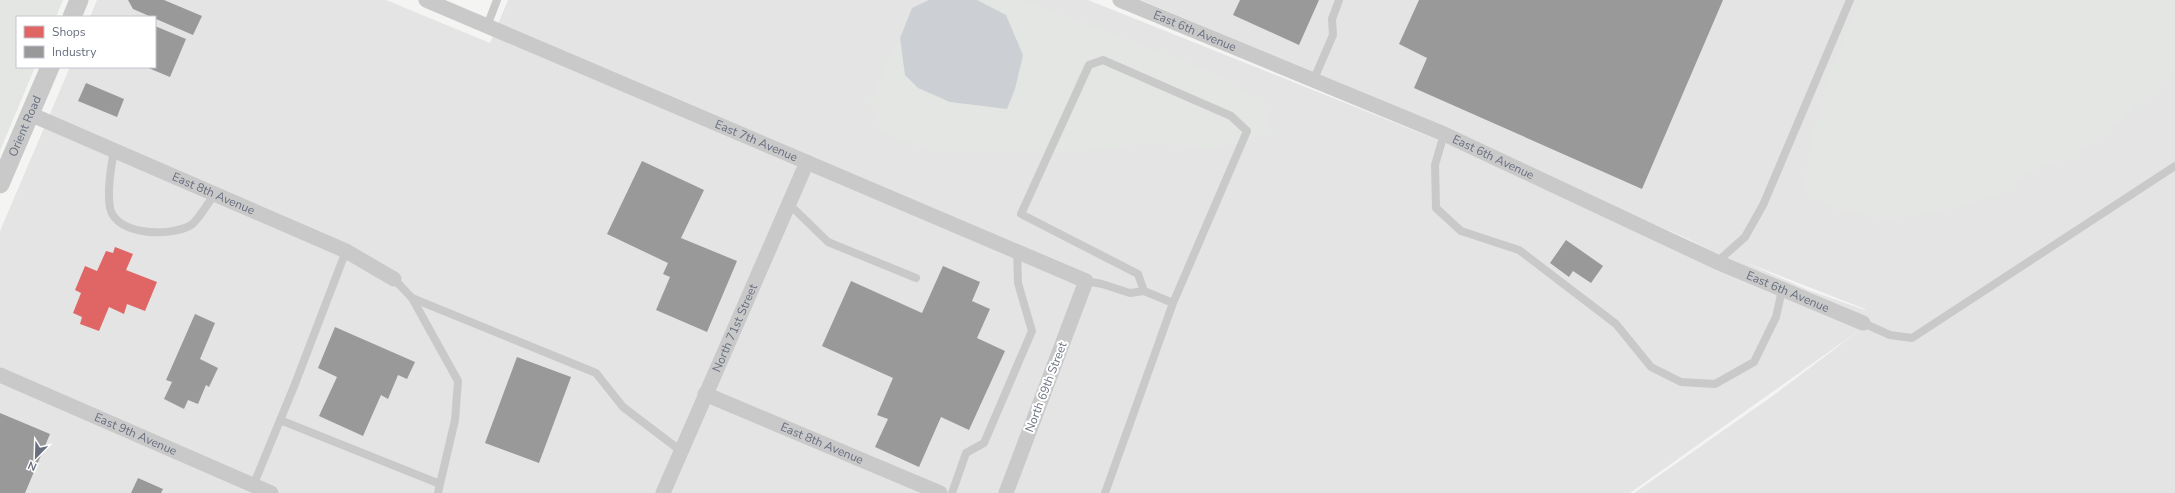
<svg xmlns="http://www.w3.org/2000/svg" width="2175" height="493" font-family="'Nunito Sans',sans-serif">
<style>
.built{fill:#e4e4e5;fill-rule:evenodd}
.green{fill:#e3e6e2}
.water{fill:#ccd0d4}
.shops{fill:#e06666}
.industry{fill:#999}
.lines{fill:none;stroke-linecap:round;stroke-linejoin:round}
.service{stroke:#c9c9ca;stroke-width:8}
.minor{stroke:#c9c9ca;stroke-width:15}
.tertiary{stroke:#c9c9ca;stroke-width:19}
.labels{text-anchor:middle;stroke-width:4;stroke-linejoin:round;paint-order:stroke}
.street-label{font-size:12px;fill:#686f7f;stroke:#fff}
</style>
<rect width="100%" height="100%" fill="#f4f4f3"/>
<path class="built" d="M97 0H386L490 43 508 0H1088L1708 248 1303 68 1141 0H2175V493H1634L1774 395 1861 329 1630 493H0V231L70 67H155V17H90ZM1742 261 1865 309V310L1808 290Z"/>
<path class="green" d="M0 0H63L56 17H17V67H35L0 151Z
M929 0H1023L1220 75 1264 106 1273 133 1212 149 1153 143 1069 152H934L881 131 870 101 912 8Z
M1860 0H2175V72L2115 125 2069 160 2043 165 2019 179 1997 195 1954 208 1890 220 1835 209 1804 189 1810 147 1833 64Z"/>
<path class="water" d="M929 0H977L1006 15 1023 55 1015 89 1007 109 950 102 918 88 905 75 900 38 912 8Z"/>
<path class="shops" d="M115 247 133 254 126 270 157 282 145 311 127 304 124 314 109 307 99 331 80 324 82 317 73 313 81 293 75 290 85 266 97 271 106 251 113 253Z"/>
<path class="industry" d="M128 0H164L202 16 193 35 133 9Z
M1240 0H1319L1299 45 1233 15Z
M1419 0H1723L1642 189 1414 88 1427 58 1399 44Z
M155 26 186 39 170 77 146 67H155Z
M86 83 124 99 117 117 78 101Z
M642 161 704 190 681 238 737 261 707 332 656 310 670 277 663 274 668 263 607 234Z
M1566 240 1603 266 1591 283 1573 271 1569 277 1550 263Z
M943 266 980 282 972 301 990 309 977 338 1005 351 969 430 941 417 919 467 875 447 888 419 877 415 893 378 822 346 851 281 922 313Z
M195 314 215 323 200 359 218 368 209 387 206 385 198 404 188 400 184 409 164 399 172 382 166 380Z
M335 327 415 362 407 379 398 375 388 399 381 395 363 436 319 416 337 377 318 368Z
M517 357 571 377 539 463 485 443Z
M0 413 50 434 25 493H0Z
M138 478 163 489 161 493H131Z"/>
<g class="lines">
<path class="service" d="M487 26 497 0
M1314 79 1333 35 1332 19 1339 0
M1444 134 1435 165 1436 208 1461 231 1519 250 1616 324 1651 367 1681 382 1715 384 1754 362 1776 317 1782 290
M114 150C111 168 107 190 110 208 116 236 171 237 191 225 198 221 209 201 215 194
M789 204 828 242 916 278
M1717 262 1745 237 1763 205 1850 0
M394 279 412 298 458 381 455 420 440 484
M1086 281 1102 284 1130 293 1144 291 1173 303 1247 131 1231 116 1103 60 1089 65 1021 214 1138 274 1144 291
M412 298 596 373 623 407 681 451
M1863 323 1890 335 1912 338 2175 166
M280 420 440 484 438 493
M253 486 295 384 346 251
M952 493 966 453 984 443 1032 331 1018 283 1017 251
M1105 493 1173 303"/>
<g class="minor">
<path id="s1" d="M426 0 1086 281 1006 493"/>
<path id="s2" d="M1120 0 1444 134 1717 262 1863 323"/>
<path id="s3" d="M30 114 346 251 394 279"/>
<path id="s4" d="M0 375 271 493"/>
<path id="s5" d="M705 394 940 493"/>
<path id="s6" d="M663 493 807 162"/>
</g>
<g class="tertiary">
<path d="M72 17 79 0"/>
<path id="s7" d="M0 184 50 67"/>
</g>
</g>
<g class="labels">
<g class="street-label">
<text dy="4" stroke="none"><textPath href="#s2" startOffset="81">East 6th Avenue</textPath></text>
<text dy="4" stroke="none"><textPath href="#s7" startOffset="63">Orient Road</textPath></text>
<text dy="4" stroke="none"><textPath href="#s1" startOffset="359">East 7th Avenue</textPath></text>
<text dy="4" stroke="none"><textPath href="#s2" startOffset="405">East 6th Avenue</textPath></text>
<text dy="4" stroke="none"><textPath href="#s3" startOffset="200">East 8th Avenue</textPath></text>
<text dy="4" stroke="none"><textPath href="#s2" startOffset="729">East 6th Avenue</textPath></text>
<text dy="4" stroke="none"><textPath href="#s6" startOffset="180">North 71st Street</textPath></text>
<text transform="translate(1046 387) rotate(-69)" y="4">North 69th Street</text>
<text dy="4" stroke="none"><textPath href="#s4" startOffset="148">East 9th Avenue</textPath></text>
<text dy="4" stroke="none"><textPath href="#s5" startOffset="127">East 8th Avenue</textPath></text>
</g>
</g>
<rect x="16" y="16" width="140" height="52" fill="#ffffff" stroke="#c3c5cc"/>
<rect x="24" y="26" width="20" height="12" fill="#e06666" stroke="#c3c5cc"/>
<text x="52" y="36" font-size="12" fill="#686f7f">Shops</text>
<rect x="24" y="46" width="20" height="12" fill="#999999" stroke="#c3c5cc"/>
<text x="52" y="56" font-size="12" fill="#686f7f">Industry</text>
<g transform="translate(36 457) rotate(203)" stroke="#ffffff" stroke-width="3" paint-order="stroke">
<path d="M0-3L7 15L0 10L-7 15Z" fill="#686f7f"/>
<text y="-6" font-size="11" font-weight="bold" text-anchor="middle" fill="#686f7f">N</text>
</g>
</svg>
